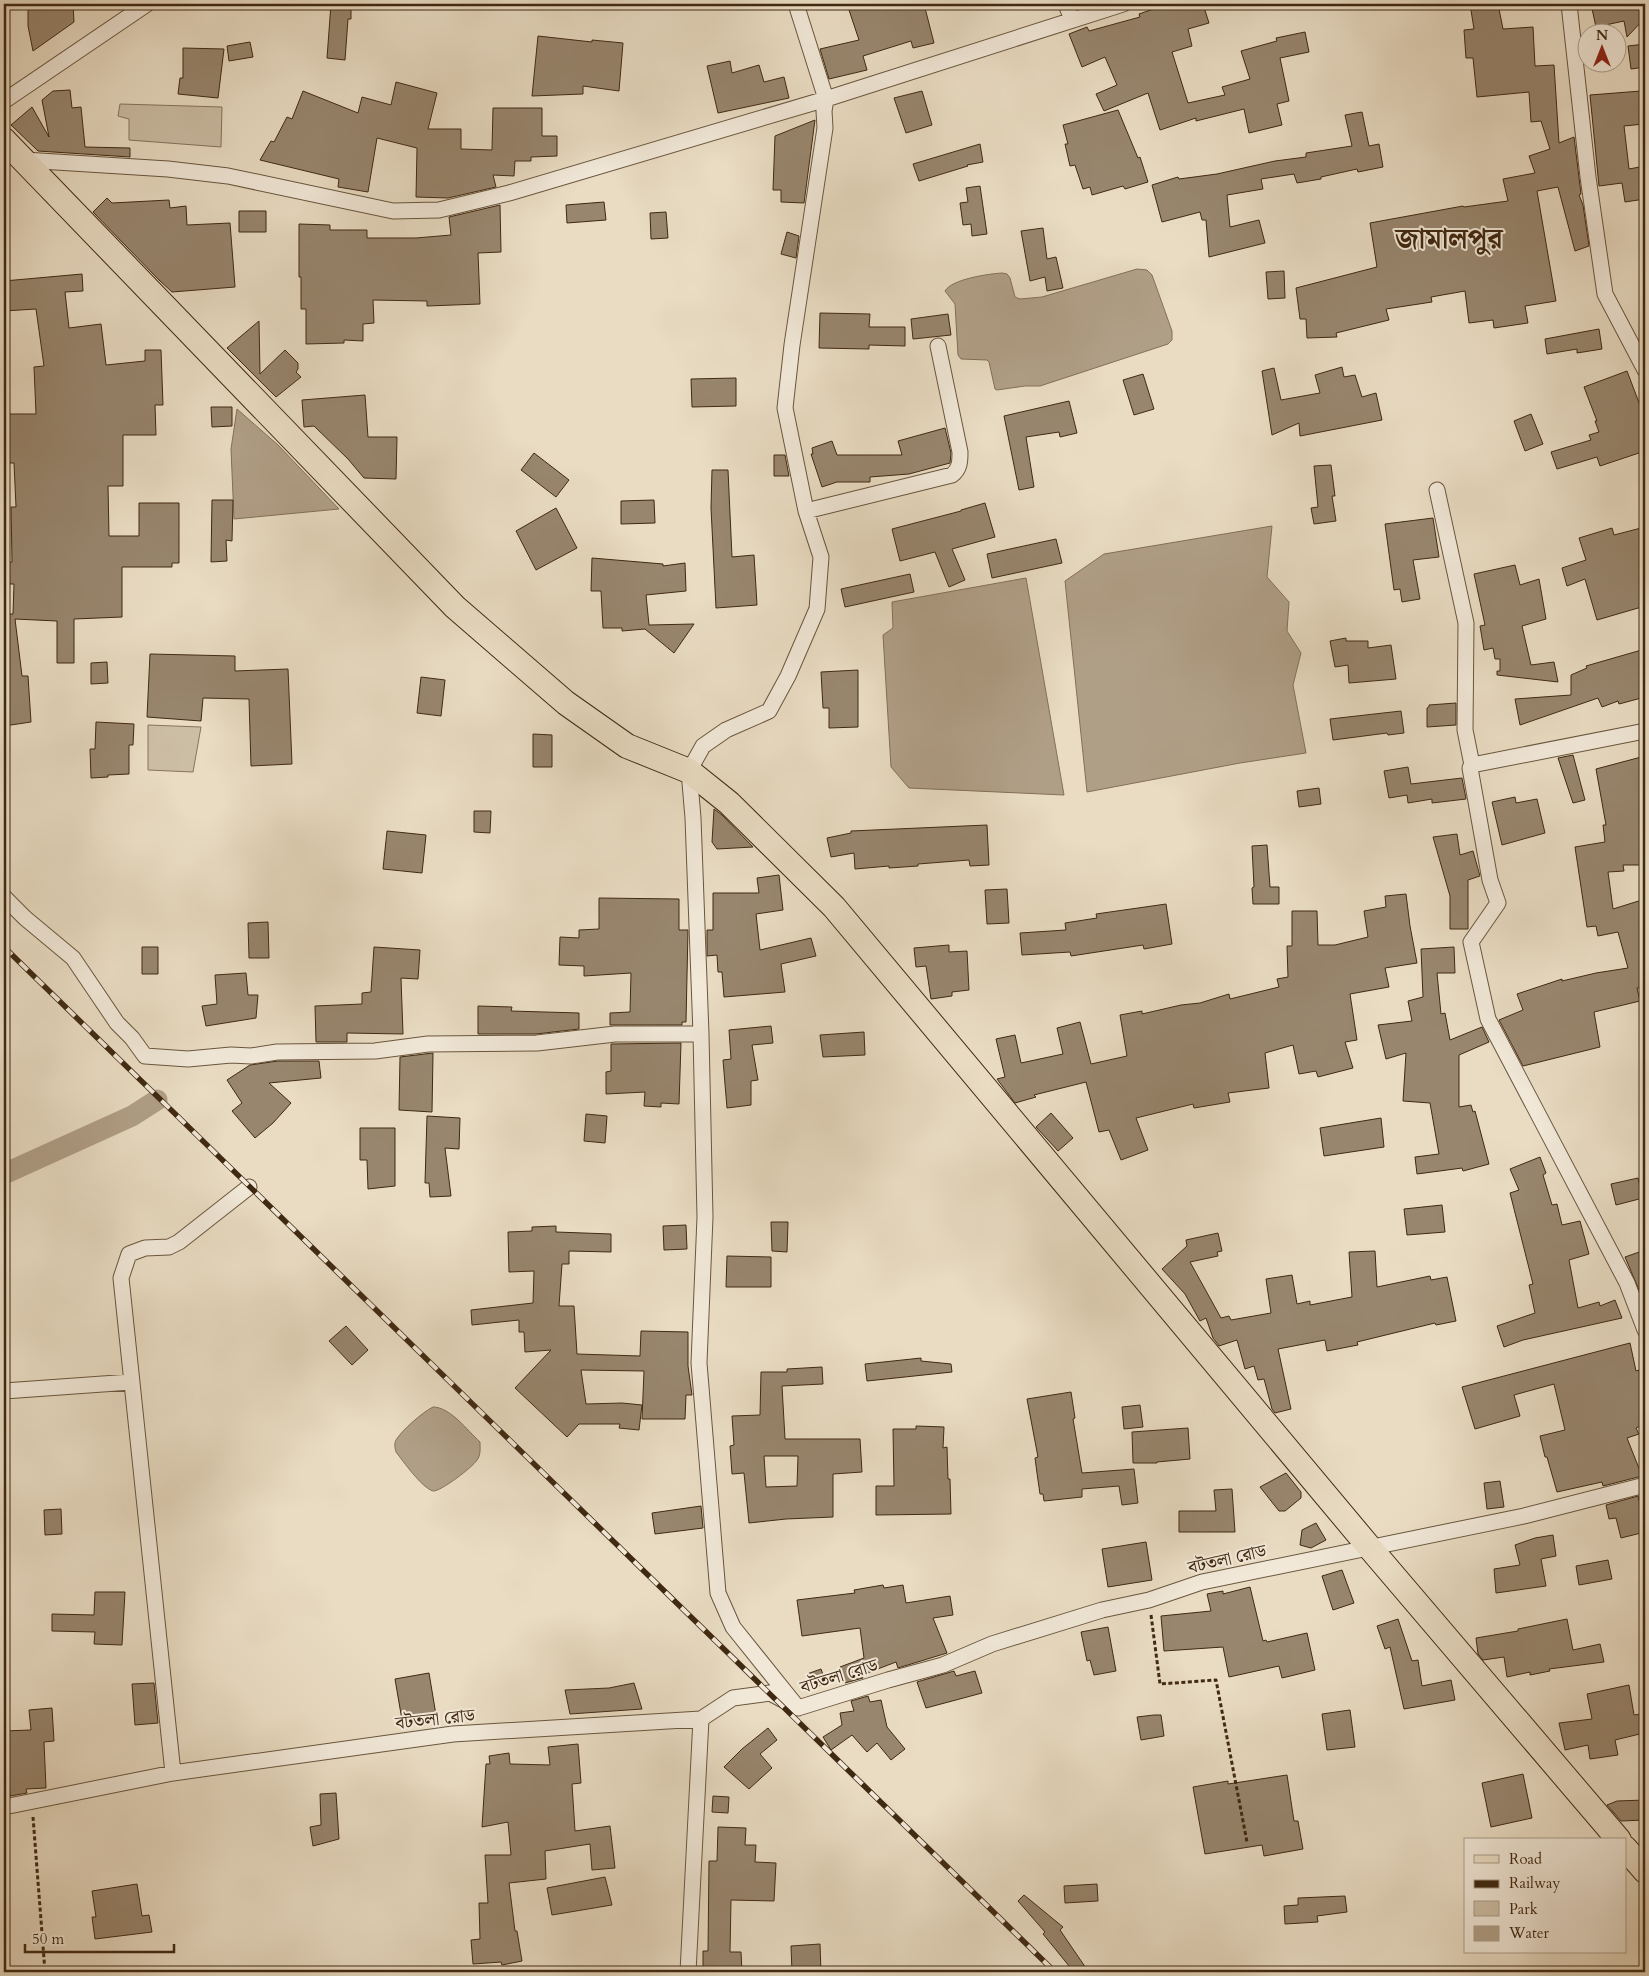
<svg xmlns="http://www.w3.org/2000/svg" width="1649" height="1976" font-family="Cardo,'Noto Serif Bengali',serif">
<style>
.green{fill:#ccbea5;stroke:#86745c}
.water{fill:#b09f87;stroke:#837058}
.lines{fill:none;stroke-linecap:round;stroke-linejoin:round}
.canal{stroke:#b09f87;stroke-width:21}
.building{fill:#98866e;stroke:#402912;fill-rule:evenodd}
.street-casing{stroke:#6a563e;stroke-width:17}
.primary-casing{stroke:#402912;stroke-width:26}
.path{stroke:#402912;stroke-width:3;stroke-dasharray:4 2.5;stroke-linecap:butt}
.street{stroke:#f1e8d8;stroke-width:15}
.primary{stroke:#e9dcc3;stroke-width:24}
.rail-casing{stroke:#402912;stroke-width:5.5}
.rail{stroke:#f1e8d8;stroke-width:4;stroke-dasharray:11;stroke-linecap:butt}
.labels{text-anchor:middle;stroke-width:4;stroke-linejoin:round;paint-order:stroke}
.street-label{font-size:18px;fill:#402912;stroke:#f1e8d8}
.town-label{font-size:28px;font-weight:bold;fill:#402912;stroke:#f1e8d8}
</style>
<rect width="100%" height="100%" fill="#e9dcc3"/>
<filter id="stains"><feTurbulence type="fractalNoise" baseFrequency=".004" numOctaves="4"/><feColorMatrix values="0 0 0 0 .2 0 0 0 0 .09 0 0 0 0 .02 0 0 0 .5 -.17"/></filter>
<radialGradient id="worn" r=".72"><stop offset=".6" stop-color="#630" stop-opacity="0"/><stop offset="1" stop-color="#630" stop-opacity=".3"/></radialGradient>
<path class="green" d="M120 104 222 107 221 147 129 140V119L118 116Z
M148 725 201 727 193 772 148 770Z"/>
<path class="water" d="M1137 269 1147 270 1152 275 1172 331V340L1168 344 1040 386H1025L997 390 995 389 989 362 987 360 961 359 958 355 955 304 945 291C952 279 988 274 1002 273L1007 274 1010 278 1015 297 1020 299 1042 297Z
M237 409 278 445 339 509 234 519 231 449Z
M1272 526 1267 577 1289 602 1287 631 1301 653 1293 685 1306 753 1240 763 1087 792 1065 581 1104 554Z
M1026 578 1064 795 909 788 891 767 883 635 893 628 892 602Z
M433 1407C450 1407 467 1430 480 1442 480 1448 481 1455 477 1460 473 1467 440 1492 433 1491 422 1488 403 1461 396 1452 395 1448 394 1444 396 1440 402 1430 423 1412 433 1407Z"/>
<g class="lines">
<path class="canal" d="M4 1174 132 1116 157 1100"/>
</g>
<path class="building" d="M28 4H73L74 22 33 51 28 26Z
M331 4H351V19H348L345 60 327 58Z
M847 4H924L934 43 913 48 911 41 863 56 867 70 829 79 820 49 859 40Z
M1168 4H1203L1209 23 1188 29 1192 46 1172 52 1188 103 1225 95 1222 87 1250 79 1241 51 1277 41 1276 38 1305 32 1309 52 1280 58 1289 101 1277 104 1282 125 1249 133 1244 109 1196 121V118L1160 130 1148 93 1104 111 1096 94 1117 85 1105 57 1082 67 1069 34 1087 27 1089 31 1140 17 1139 14Z
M1470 4H1498L1503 29 1533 27 1535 66 1554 65 1559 143 1574 137 1581 194 1579 195 1583 205 1589 246 1575 251 1558 187 1537 191 1556 301 1525 306 1528 323 1494 328 1493 320 1469 323 1465 291 1431 297 1432 302 1386 309 1389 320 1336 333 1337 337 1307 338 1306 319H1300L1296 288 1377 267 1370 223 1463 206 1464 207 1508 201 1503 179 1535 173 1529 156 1550 149 1541 121 1531 122 1529 92 1477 97 1473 58H1466L1464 30 1474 29Z
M1591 4H1645V18L1627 37 1624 21 1596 27Z
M538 36 592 42V40L623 43 619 91 583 86V94L532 96Z
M250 42 253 57 229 61 227 46Z
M1645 44V67L1631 69 1628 46Z
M183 48 224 49 218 98 178 94 180 78H183Z
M730 61 732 73 759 65 764 82 784 77 789 98 718 113 707 66Z
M396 82 437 93 428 129H461V149L492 150 493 108H542V136H557V156L531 157V161H515L514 176 493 175 496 187 448 198 416 197 417 148 377 138 368 192 338 187 339 179 260 160 271 141 274 142 287 117 292 119 303 91 358 113 362 97 391 105Z
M70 90 72 108 81 107 85 147 130 148V157L38 151 11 125 32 107 49 137 42 100 53 91Z
M922 91 932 125 906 133 894 98Z
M1641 91 1644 124 1624 126 1629 169 1645 166V199L1625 202 1622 183 1599 186 1590 95Z
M1118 110 1138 158 1140 157 1148 182 1125 189 1123 186 1092 195 1090 187 1083 189 1075 165 1070 166 1065 144H1068L1063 125Z
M1362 112 1369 146 1379 144 1383 167 1358 172 1357 169 1321 177V179L1297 183 1294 174 1261 179 1263 189 1227 195 1230 227 1259 220 1265 243 1209 257 1206 220H1202L1200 212 1162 222 1152 185 1178 177 1179 179 1217 174 1275 161 1306 157V153L1352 146 1345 115Z
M815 120 804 203 781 202V190H773L775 136Z
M980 144 983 162 967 165 968 166 919 181 913 164Z
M980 186 987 234 972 236 971 224 963 225 960 203 968 202 966 188Z
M107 198 112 203 169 200 170 208 186 206 187 225 230 223 235 287 172 292 159 280 93 212Z
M604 202 606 220 567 223 566 205Z
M500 205 501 252 478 253 480 304 427 306V301L373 300 374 323 363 324V341L344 340V343L306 344V309H301V277H299V224L330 225V230H367V238H416L451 235 449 217Z
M239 211H266V232H239Z
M666 212 668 238 651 239 650 213Z
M1043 228 1047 259 1056 257 1063 288 1047 291 1045 277 1030 281 1021 231Z
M787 232 799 236 796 258 781 254Z
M1284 271 1285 298 1268 299 1266 272Z
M82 274 83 291 65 292 69 328 101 324 106 365 145 361V350H161L163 405H155L156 435H123V486H108L109 536H139V503H179V563H172V567H122V617L74 619V663H57V621L15 619 22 676H28L31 722 4 726V614H13L14 584H4V563L12 562 11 507H16L14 463H4V414H36L34 367 44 366 36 309 4 311V281Z
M820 313 870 314 869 327H905V346L869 345V349L819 348Z
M948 314 951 335 913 339 911 319Z
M259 321 260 374 285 350 298 363V369L296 372 301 377 276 397 227 348Z
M1599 329 1602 349 1577 353V349L1547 354 1545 339Z
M1342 367 1344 377 1355 375 1362 397 1376 393 1382 420 1300 436 1299 423 1272 435 1262 371 1274 368 1281 400 1320 393 1315 375Z
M1627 371 1641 408 1645 406V451L1600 466 1597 457 1557 469 1551 452 1591 440 1589 435 1599 432 1595 421H1597L1584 387Z
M1143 374 1154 409 1134 415 1123 380Z
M736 378V406L692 407 691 379Z
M365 395 368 437H397L396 479 364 478 348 459 314 426 304 427 302 400Z
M1069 401 1077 433 1060 437 1059 432 1026 437 1034 487 1019 490 1004 416Z
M211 407H232V426L212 427Z
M1531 414 1543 444 1525 451 1514 421Z
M945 428 951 453 950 463 909 474 870 477V482H837L822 487 811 454H813L812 448 832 441 837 455H902L898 441Z
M534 453 569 480 556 497 521 470Z
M774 455H785L789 476H774Z
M1331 465 1335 496H1332L1336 521 1314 524 1311 508 1318 507 1314 466Z
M712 470H728L732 557 754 555 757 605 716 608 711 508Z
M212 500H233L232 541 226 540 227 561 211 562Z
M654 500 655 523 621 524V501Z
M985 503 995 537 952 549 965 580 949 587 935 552 900 561 892 529 961 511V510Z
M556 508 577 548 536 570 516 531Z
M1433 518 1439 557 1413 560 1420 599 1402 602 1400 589 1394 590 1385 524Z
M1645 527V606L1597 620 1585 579 1567 586 1562 568 1586 560 1579 538 1612 528 1614 535Z
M1056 539 1062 563 992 578 987 554Z
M592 558 663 564V566L685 563 686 591 646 595 649 625 694 624 674 653 645 629 622 631V628H603L601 591H591Z
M1515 565 1520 585 1539 579 1546 619 1522 626 1531 665 1554 662 1558 682 1497 675V671H1500V659H1495L1493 648 1484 650 1480 626 1485 625 1474 574Z
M910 574 914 592 845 607 841 589Z
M1346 638V641H1368V648L1391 645 1396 679 1349 683 1348 665 1335 667 1330 641Z
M1645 649V697L1619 704 1618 701 1602 707 1598 698 1520 725 1515 699 1571 695V675L1587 668 1586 666Z
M150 654 235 656V671L288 669 292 764 251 766 249 699 203 698 201 721 147 717Z
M107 662 108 683 91 684V663Z
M858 670V727L829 728V708H823L821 672Z
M421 677 445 680 441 716 417 713Z
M1456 703V725L1427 727V708L1429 707V705Z
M1401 711 1404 733 1388 735 1387 733 1333 740 1330 719Z
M96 722 134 724 133 745H129V774L108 775V777L91 778 90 749H95Z
M533 734 552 735V767H533Z
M1573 755 1585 800 1573 803 1558 758Z
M1645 756V834H1642L1643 865H1623L1624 871 1608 872 1613 909 1645 899V987L1637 988 1640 1001 1594 1012 1600 1047 1523 1066 1499 1020 1523 1010 1517 994 1562 979V981L1596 973 1628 968 1618 932 1598 936 1596 926 1587 927 1575 847 1605 842 1603 825H1606L1596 769Z
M1408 767 1411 784 1462 778 1466 799 1432 803V799L1408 803 1407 795 1389 798 1384 771Z
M1319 788 1321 804 1299 807 1297 791Z
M1515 797 1516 803 1537 799 1545 833 1502 845 1492 802Z
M714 809 722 815 753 847 717 849 712 842Z
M474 811H491L490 833 474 832Z
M987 825 989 865 970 866 969 860 918 864V866L889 868V866L855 869 854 853 831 857 827 838 851 833V831Z
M387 831 426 835 422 873 383 869Z
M1457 834 1460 855 1473 851 1480 876 1468 880V929H1450V896L1433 837Z
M1267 845 1270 887H1279V904H1253L1252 888 1254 887 1252 846Z
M779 875 783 910 756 914 760 950 811 938 816 956 781 964 785 992 724 997 722 972H718L717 955 707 956V930H713V893H759L757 878Z
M1007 889 1009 923 987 924 985 890Z
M1406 894 1410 926 1417 963 1385 968 1389 987 1350 994 1357 1040 1345 1042 1353 1068 1318 1077 1316 1071 1299 1074 1293 1045 1265 1053 1269 1088 1228 1093 1230 1102 1194 1108 1193 1104 1136 1118 1148 1150 1121 1160 1109 1130 1099 1132 1086 1082 1034 1095 1036 1097 1015 1103 997 1079 1005 1077 996 1039 1015 1035 1021 1063 1063 1054 1057 1028 1080 1022 1091 1064 1127 1056 1120 1015 1142 1011V1014L1181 1005 1200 1003 1229 994 1230 999 1279 987 1277 979 1288 977 1287 946H1292V911H1317L1318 945H1335L1368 937 1364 911 1386 907 1385 896Z
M599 898 679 899V930H688L686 1022H682V1025H610V1013L630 1012 631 973 584 976V966L559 965 560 937 579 938V930L599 929Z
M1166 904 1172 944 1144 949 1143 945 1071 956 1070 952 1022 955 1020 933 1066 930 1065 923 1097 918 1096 914Z
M268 922 269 958H249L248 923Z
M949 945V952L967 951 969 990 952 992V996L931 999 926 966 916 967 914 948Z
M142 947H158V974H142Z
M374 947 420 950 418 979 401 978 403 1034 347 1033V1042H316L315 1006 362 1004V993L371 992Z
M1454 947 1455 973H1437L1441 1014 1445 1013 1450 1040 1482 1027 1489 1042 1459 1055V1107L1471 1105 1473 1112 1475 1111 1489 1164 1463 1171 1462 1168 1417 1174 1415 1157 1439 1154 1430 1103 1403 1101 1406 1053 1386 1059 1378 1025 1412 1021 1408 1001 1423 997 1421 949Z
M246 973 248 995H258L256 1018 206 1026 202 1006 217 1004 215 975Z
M478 1006 512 1007 511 1011 579 1013V1029L536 1034H478Z
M771 1026 773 1043 752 1045 758 1080 751 1081V1105L727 1108 723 1060 731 1059 729 1030Z
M864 1032 865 1055 823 1057 820 1035Z
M681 1043 679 1104 661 1103V1107L644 1106 645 1092 606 1094V1072L611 1071V1044Z
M433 1053 432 1112 399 1110 400 1057Z
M278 1061H319L321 1078 269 1083 291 1103 273 1123 255 1138 232 1111 242 1103 227 1080 250 1065Z
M1051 1113 1073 1138 1058 1151 1036 1127Z
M586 1114 607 1116 605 1143 584 1141Z
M427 1116 460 1118 459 1149 445 1148 451 1196 430 1197 429 1183H425Z
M1381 1118 1384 1147 1324 1156 1320 1128Z
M360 1128H395V1186L368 1189 367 1160H360Z
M1540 1157 1546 1173 1543 1175 1552 1205 1557 1204 1562 1225 1580 1221 1589 1254 1569 1260 1578 1308 1599 1302 1600 1306 1615 1300 1622 1318 1523 1340 1504 1347 1497 1326 1535 1313 1529 1285 1533 1284 1510 1193 1519 1190 1510 1169Z
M1638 1178 1643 1198 1616 1205 1611 1184Z
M1442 1205 1445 1232 1407 1235 1404 1209Z
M771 1222H788L787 1252 772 1251Z
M686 1225 687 1249 664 1250 663 1226Z
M556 1226V1232L611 1234V1252L569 1251V1264H562L559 1306H574L577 1354 640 1356 641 1331 688 1332V1366L692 1395H686L685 1419H642L644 1371 581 1370 586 1404 622 1403 642 1405 639 1430 619 1428 620 1424H579L567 1437 515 1388 551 1350 525 1352 524 1332H519V1320L472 1325 471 1310 533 1303 534 1271 509 1272 508 1232 532 1231V1227Z
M1218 1233 1222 1251 1217 1252 1218 1256 1190 1262 1221 1318 1229 1316 1231 1320 1271 1313 1266 1279 1292 1275 1297 1304 1310 1301V1305L1352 1297 1349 1252 1375 1251 1377 1287 1430 1276 1431 1280 1447 1277 1456 1321 1436 1325 1435 1323 1357 1342 1358 1345 1327 1351 1325 1340 1278 1349 1291 1409 1275 1413 1272 1409 1264 1379 1258 1380 1254 1366 1245 1369 1237 1340 1219 1346 1213 1338 1206 1318 1200 1321 1185 1294 1162 1269 1187 1246 1186 1240Z
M1645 1250V1304L1625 1257Z
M727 1256 771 1257V1287H726Z
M346 1326 368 1350 352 1365 329 1341Z
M1630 1343 1636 1371 1645 1368V1424L1636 1428 1639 1434 1627 1438 1642 1476 1603 1486 1602 1482 1557 1492 1547 1457H1545L1540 1436 1565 1430 1554 1384 1514 1395 1520 1416 1475 1429 1462 1387Z
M921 1358V1361L951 1364 952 1372 867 1381 865 1364Z
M822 1367 823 1384 782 1386 785 1439H860L862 1472 833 1474V1517L786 1519 749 1523 744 1473 732 1474 730 1446 734 1445 732 1416 760 1415 761 1372H787V1369ZM764 1456H798L797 1486 766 1487Z
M1071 1392 1075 1418 1073 1419 1082 1473 1134 1469 1138 1503 1122 1505 1119 1486 1082 1489V1497L1044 1501 1043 1494H1040L1037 1473 1035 1458 1038 1457 1027 1399Z
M1140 1405 1143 1427 1124 1429 1122 1407Z
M916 1426 944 1427 943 1448 947 1447 948 1479H950L951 1514 876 1515V1486H894L893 1429H916Z
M1188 1428 1190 1459 1157 1462V1463H1133L1132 1432Z
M1286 1473 1301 1492V1498L1285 1511H1279L1260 1487Z
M1500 1481 1504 1507 1487 1509 1484 1483Z
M1232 1489 1235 1532H1179V1511H1216L1214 1490Z
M1638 1496 1645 1523V1532L1621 1538 1616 1518 1609 1519 1606 1505Z
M701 1506 703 1528 655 1534 652 1513Z
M61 1509 62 1534 45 1535 44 1510Z
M1316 1523 1326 1540 1311 1548 1300 1545 1302 1530Z
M1553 1535 1556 1556 1541 1559 1546 1586 1496 1593 1494 1569 1520 1565 1515 1545 1535 1538Z
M1146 1542 1152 1580 1108 1587 1102 1549Z
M1608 1560 1612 1579 1579 1585 1576 1566Z
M1342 1570 1354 1603 1333 1610 1322 1576Z
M883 1585 884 1588 903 1585 906 1603 950 1596 953 1615 933 1618 947 1653 898 1668 896 1662 862 1675 863 1678 845 1683 840 1667 864 1658 860 1628 802 1636 797 1600 855 1593 854 1590Z
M1250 1587 1263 1641 1266 1640 1267 1642 1307 1633 1315 1670 1282 1678 1279 1666 1229 1677 1223 1647 1164 1651 1161 1616 1211 1611 1207 1594 1223 1591V1594Z
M95 1592H125L122 1645 94 1644 95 1632 52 1631V1614L94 1615Z
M1398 1619 1412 1661 1418 1660 1422 1686 1451 1680 1455 1700 1404 1709 1390 1647 1385 1649 1377 1626Z
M1567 1619 1573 1650 1600 1644 1604 1662 1549 1669 1550 1671 1530 1675V1672L1507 1677 1504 1657 1483 1660 1478 1654 1476 1638 1518 1631V1629Z
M1108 1627 1116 1671 1094 1675 1090 1660 1087 1661 1081 1632Z
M821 1669 826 1683 809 1690 807 1674Z
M954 1671 956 1676 975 1671 982 1693 926 1708 917 1682Z
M429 1673 436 1715 402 1720 395 1679Z
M154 1683 158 1723 135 1725 132 1684Z
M634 1683 642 1709 570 1714 565 1690 609 1688Z
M1629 1685 1634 1715 1641 1714 1644 1733 1615 1740 1618 1755 1590 1759 1588 1745 1565 1750 1559 1723 1592 1719 1587 1694Z
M868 1696 870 1702 881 1700 887 1727 905 1749 891 1760 877 1743 867 1752 852 1735 831 1750 823 1737 842 1725 840 1713 854 1711 851 1701Z
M52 1708 54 1741 44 1742 46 1788 26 1789 27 1793 10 1796 7 1762H5L4 1731 31 1730 29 1710Z
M1350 1710 1355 1747 1327 1750 1322 1714Z
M1154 1715H1161L1164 1736 1141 1740 1137 1717Z
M768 1728 777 1740 760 1754 772 1768 749 1789 724 1767 742 1749Z
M578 1744 581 1783 572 1784 575 1831 610 1826 615 1868 592 1870 590 1844 545 1851 546 1879 509 1883 515 1931H517L522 1961 502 1965 501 1962 473 1964 471 1940 480 1939 479 1903H488L485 1855H511L508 1822 482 1827 486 1764H490L489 1756 509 1753 510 1764 550 1765 548 1747Z
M1523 1774 1532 1818 1491 1827 1482 1783Z
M1287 1775 1294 1821H1298L1303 1849 1264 1856 1262 1845 1205 1854 1193 1787 1228 1781V1784Z
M336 1793 339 1839 313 1846 310 1827 321 1825 320 1794Z
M713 1796 729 1797 728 1813 712 1812Z
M1645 1800V1820L1621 1821 1607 1805 1617 1801Z
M718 1827 746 1828 745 1845H756L755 1862 776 1863 774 1901 731 1900 730 1952H741L742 1972H703V1951H708L709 1861H717Z
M605 1877 612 1905 552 1915 547 1888Z
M137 1884 142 1916 149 1915 152 1932 95 1939 92 1917H96L92 1891Z
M1097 1884 1098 1901 1065 1903 1064 1886Z
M1024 1895 1063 1927 1060 1930 1088 1971 1074 1972 1043 1934 1045 1932 1018 1901Z
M1345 1896 1347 1912 1317 1916 1318 1922 1285 1924 1284 1906 1298 1905V1898Z
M820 1944 821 1972H792L791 1946Z"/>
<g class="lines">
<g class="street-casing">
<path id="street" d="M796 4 826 99 824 111 825 128 792 345 785 408 806 511 821 557 817 609 788 676 769 711 726 730 703 746 689 771 693 818 701 1034 705 1217 699 1363 718 1593 733 1627 798 1708
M1066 4 1072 20
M1569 4 1588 177 1605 294 1645 370
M4 101 147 4
M24 160 168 169 228 176 393 211 439 210 509 193 826 99 1123 4
M1437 490 1466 623 1465 730 1472 765 1470 768 1490 880 1498 903 1471 942 1488 1019 1627 1283 1645 1330
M806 511 952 475C960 469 960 461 960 452L938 346
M1472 765 1645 731
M4 897 25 918 73 958 117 1023 132 1038 145 1056 188 1059 231 1055 251 1056 277 1052 375 1051 428 1044 537 1043 615 1034H701
M4 1391 131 1382
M173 1773 121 1278 129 1254 145 1248 169 1247 179 1242 249 1187
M4 1807 173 1773 453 1734 701 1719 733 1698 770 1693 798 1708 888 1680 943 1665 992 1644 1102 1610 1149 1600 1202 1582 1524 1516 1645 1485
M688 1972 701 1719"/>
</g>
<g class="primary-casing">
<path id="primary" d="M4 140 455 607 566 703 627 746 689 771 729 803 834 907 1370 1548 1619 1840
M1625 1848 1645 1871"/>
</g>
<path class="path" d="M1151 1615 1160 1684 1216 1680 1247 1842
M33 1817 45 1972"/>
<use href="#street" class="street"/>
<use href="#primary" class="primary"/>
<g class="rail-casing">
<path id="rail" d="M4 947 1055 1972"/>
</g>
<use href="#rail" class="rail"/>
</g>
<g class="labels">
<g class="street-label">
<text transform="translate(1227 1559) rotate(-13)" y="6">বটতলা রোড</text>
<text transform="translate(839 1676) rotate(-17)" y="6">বটতলা রোড</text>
<text transform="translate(435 1719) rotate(-6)" y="6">বটতলা রোড</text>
</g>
<g class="town-label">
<text x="1449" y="248">জামালপুর</text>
</g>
</g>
<rect width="1649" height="1976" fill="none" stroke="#e9dcc3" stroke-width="20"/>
<rect x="5" y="5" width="1639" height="1966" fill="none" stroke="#402912" stroke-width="2.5"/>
<rect x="10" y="10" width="1629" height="1956" fill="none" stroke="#402912"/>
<rect x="1464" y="1838" width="162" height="115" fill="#f1e8d8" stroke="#aa9c89"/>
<rect x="1474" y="1855" width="25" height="8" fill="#e9dcc3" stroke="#aa9c89"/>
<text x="1509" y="1864" font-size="15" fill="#402912">Road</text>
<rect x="1474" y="1880" width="25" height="8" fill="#402912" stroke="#aa9c89"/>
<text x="1509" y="1888" font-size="15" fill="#402912">Railway</text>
<rect x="1474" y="1901" width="25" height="15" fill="#ccbea5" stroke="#aa9c89"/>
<text x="1509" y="1914" font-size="15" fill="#402912">Park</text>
<rect x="1474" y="1926" width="25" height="15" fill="#b09f87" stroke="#aa9c89"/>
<text x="1509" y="1938" font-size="15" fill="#402912">Water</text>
<g transform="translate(1602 48)"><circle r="24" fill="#f1e8d8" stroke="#aa9c89"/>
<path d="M0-4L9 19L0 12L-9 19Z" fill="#8f2418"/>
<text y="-8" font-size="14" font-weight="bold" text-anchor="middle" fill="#402912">N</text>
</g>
<path d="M25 1944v8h149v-8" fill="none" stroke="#402912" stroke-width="2.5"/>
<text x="32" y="1944" font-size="15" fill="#402912" stroke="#f1e8d8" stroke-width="4" paint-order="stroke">50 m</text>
<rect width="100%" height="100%" filter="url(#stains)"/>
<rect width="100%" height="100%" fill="url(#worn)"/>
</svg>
